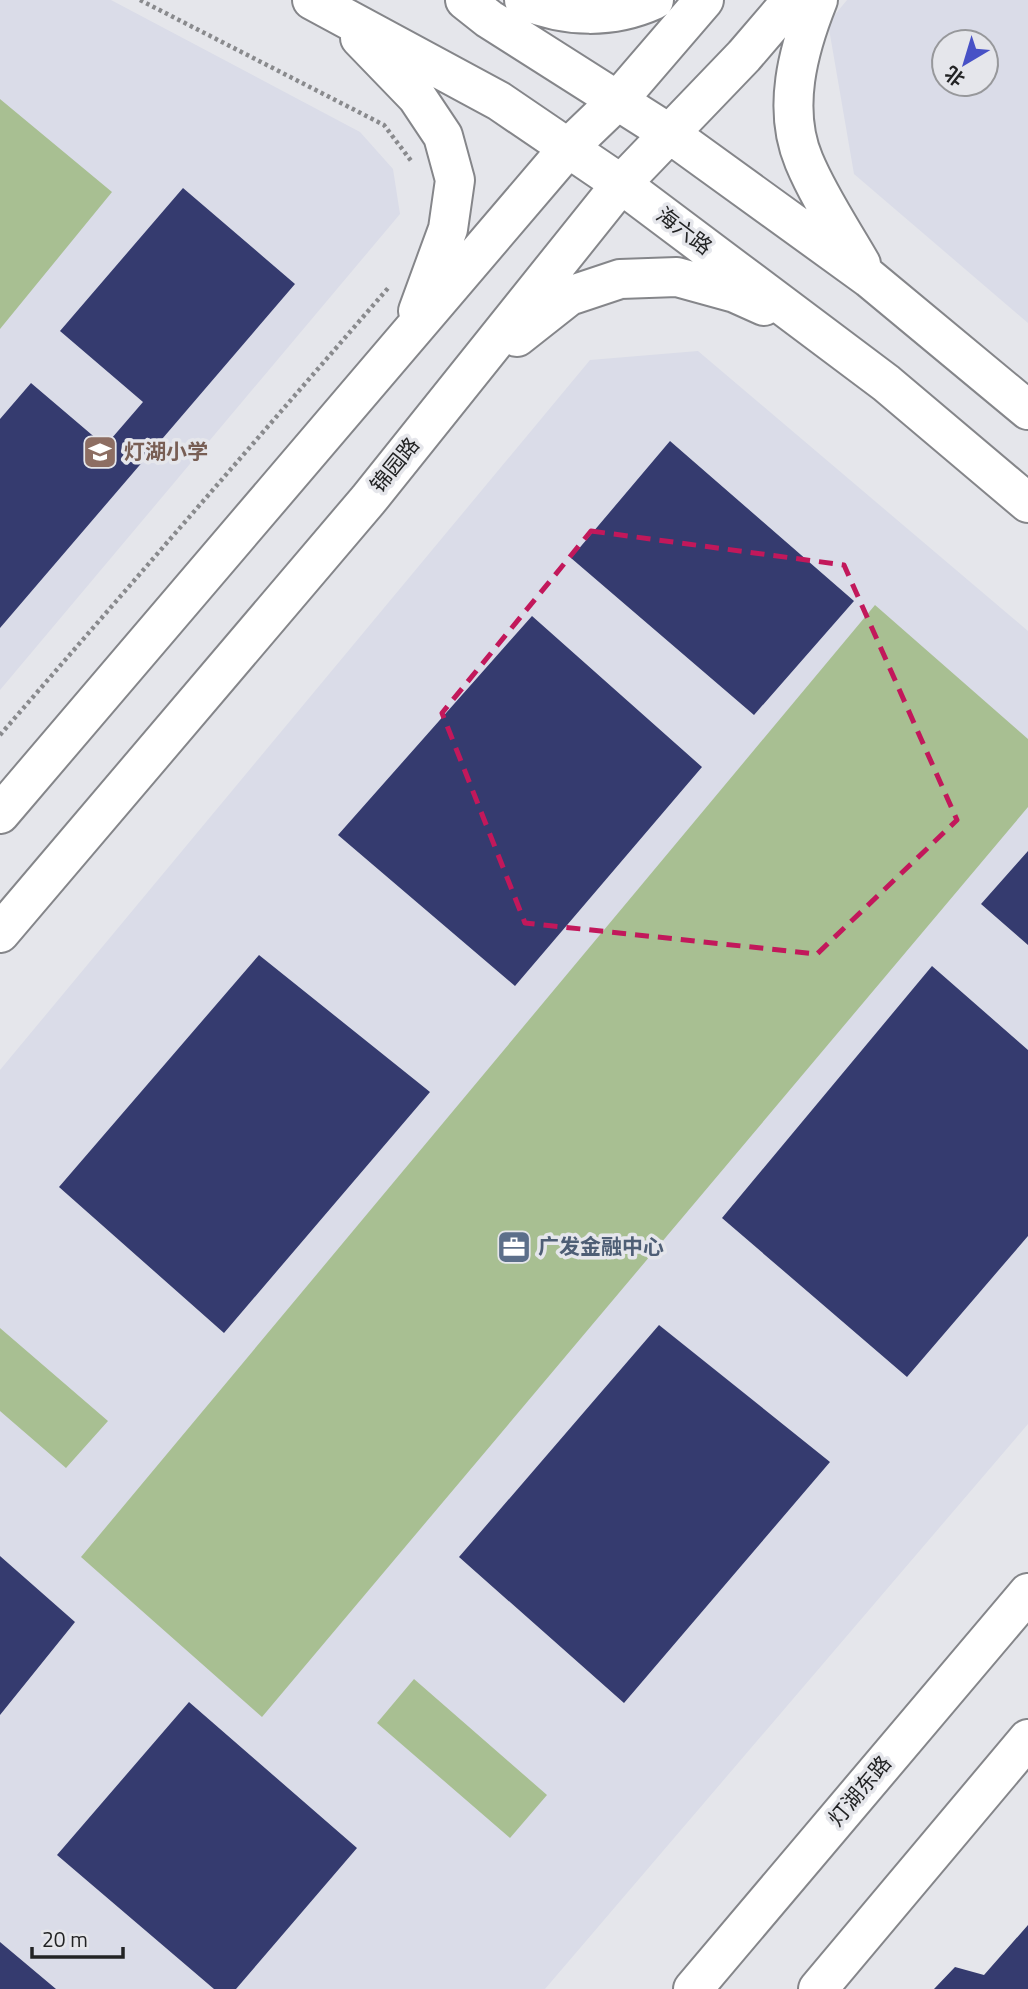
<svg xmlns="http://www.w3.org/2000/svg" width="1028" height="1989" font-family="'Titillium Web','Noto Sans SC',sans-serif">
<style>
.built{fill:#dadce8;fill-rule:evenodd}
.green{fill:#a8bf92}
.building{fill:#353b6f}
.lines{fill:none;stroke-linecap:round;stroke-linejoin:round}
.secondary-casing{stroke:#85868a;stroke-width:42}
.path{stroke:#898a8d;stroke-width:4.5;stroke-dasharray:3.5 3.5;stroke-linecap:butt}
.secondary{stroke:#fff;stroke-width:38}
.marked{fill:none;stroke:#c2185b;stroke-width:5;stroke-dasharray:14 9;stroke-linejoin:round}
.labels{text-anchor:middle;stroke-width:7;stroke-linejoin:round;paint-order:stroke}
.street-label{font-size:21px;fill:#222324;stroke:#e5e6eb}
.education-label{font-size:21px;font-weight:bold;fill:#785e54;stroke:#e5e6eb;text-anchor:start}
.service-label{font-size:21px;font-weight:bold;fill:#4e5e75;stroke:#e5e6eb;text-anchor:start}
</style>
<rect width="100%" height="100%" fill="#e5e6eb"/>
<path class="built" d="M0 0H111L360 132 393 169 400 214 0 690Z
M847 0H1028V323L854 174 828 23ZM944 42H986V84H944Z
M698 351 1028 631V1424L545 1989H0V1070L590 360Z"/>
<path class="green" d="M0 99 112 192 0 329Z
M875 605 1028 739V807L262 1717 81 1557Z
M0 1328 108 1421 66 1468 0 1411Z
M414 1679 547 1795 510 1838 377 1723Z"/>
<path class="building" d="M183 188 295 284 0 628V419L31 383 105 446 143 402 60 331Z
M670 441 854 601 754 715 571 558Z
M532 616 702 767 515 986 338 835Z
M1028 851V945L981 904Z
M259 955 430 1092 224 1333 59 1187Z
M932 966 1028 1050V1236L907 1377 722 1218Z
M659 1325 830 1462 624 1703 459 1557Z
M0 1556 75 1622 0 1715Z
M189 1702 357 1848 236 1989H214L57 1855Z
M1028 1925V1989H934L955 1967 984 1975Z
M0 1942 56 1989H0Z"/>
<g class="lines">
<g class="secondary-casing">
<path id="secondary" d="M312 0 499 101 621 184 886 383 1028 503
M465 0 489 19 670 134 869 278 1028 410
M524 0C566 18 612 19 654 0
M818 0C798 50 782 109 804 161 819 197 842 231 861 264
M360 38 417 97 443 136 455 180 448 229 418 311
M517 337 569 296 620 279 677 277 735 293 764 306
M0 814 569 147 618 100 704 0
M0 933 368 500 621 184 744 56 792 0
M693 1989 1028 1593
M818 1989 1028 1739"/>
</g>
<path class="path" d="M140 0 384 125 412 162
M0 735 389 287"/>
<use href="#secondary" class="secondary"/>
</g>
<path class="marked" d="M591 531 844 565 957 820 817 954 525 923 442 713Z"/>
<defs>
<g id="school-square" transform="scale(1.75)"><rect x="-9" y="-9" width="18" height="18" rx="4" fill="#8d6e63" stroke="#e5e6eb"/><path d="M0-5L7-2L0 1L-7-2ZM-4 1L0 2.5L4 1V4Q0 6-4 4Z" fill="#fff"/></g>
<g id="office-square" transform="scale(1.75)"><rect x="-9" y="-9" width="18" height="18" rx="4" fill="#5c6f8a" stroke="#e5e6eb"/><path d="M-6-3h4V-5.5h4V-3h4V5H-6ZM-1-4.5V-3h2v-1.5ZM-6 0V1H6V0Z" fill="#fff"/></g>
</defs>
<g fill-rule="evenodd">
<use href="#school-square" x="100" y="452"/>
<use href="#office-square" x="514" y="1247"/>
</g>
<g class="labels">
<g class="street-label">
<text transform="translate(684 231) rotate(37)" y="7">海六路</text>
<text transform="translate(395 465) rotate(-51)" y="7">锦园路</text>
<text transform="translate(860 1791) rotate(-50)" y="7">灯湖东路</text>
</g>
<g class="education-label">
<text x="124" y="459">灯湖小学</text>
</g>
<g class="service-label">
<text x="538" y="1254">广发金融中心</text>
</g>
</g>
<g transform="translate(965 63) rotate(218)"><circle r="33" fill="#e5e6eb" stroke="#97989b" stroke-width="2"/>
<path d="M0-5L12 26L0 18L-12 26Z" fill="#4751c6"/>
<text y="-10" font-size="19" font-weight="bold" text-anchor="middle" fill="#222324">北</text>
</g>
<path d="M32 1947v10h91v-10" fill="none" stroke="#222324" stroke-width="3.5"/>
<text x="42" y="1947" font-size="21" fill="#222324" stroke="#e5e6eb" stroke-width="5" paint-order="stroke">20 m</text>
</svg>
